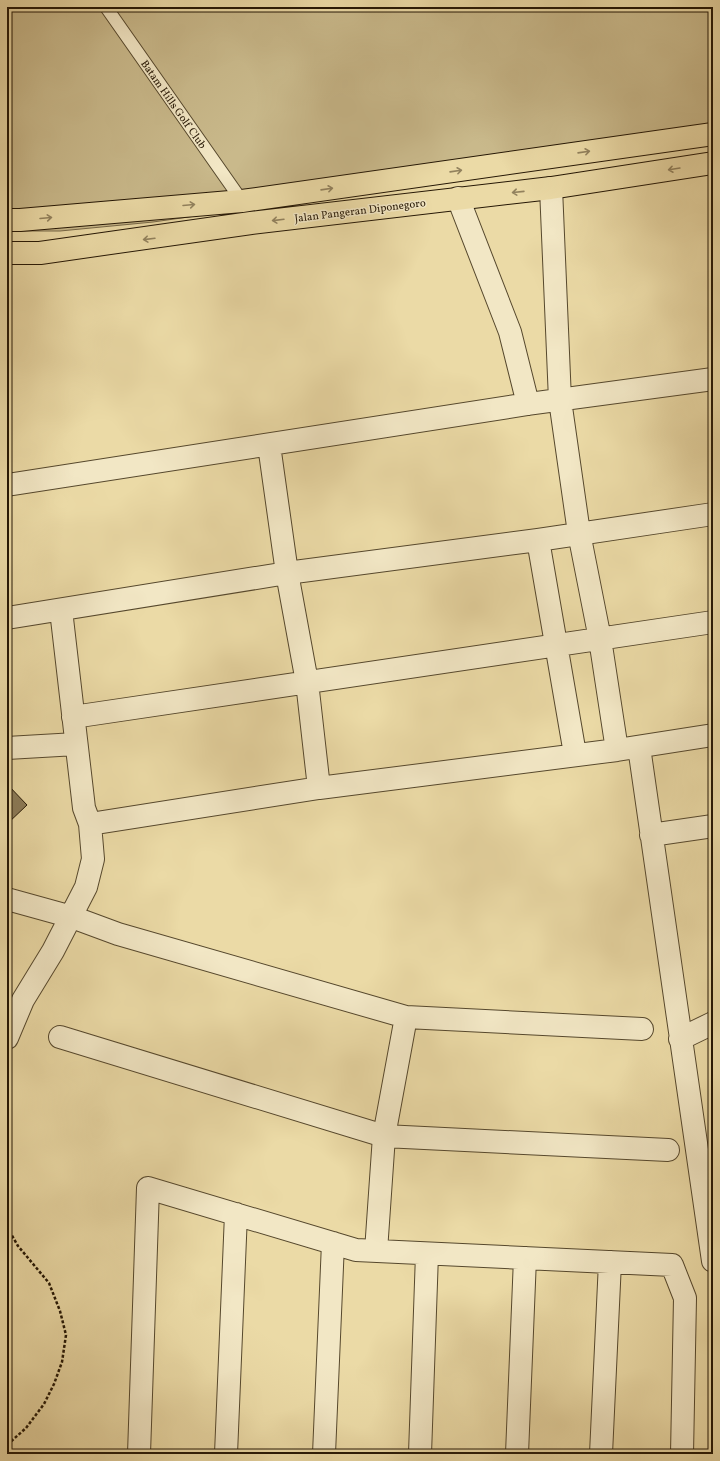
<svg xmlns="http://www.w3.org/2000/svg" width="720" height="1461" font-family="Vollkorn,serif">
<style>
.green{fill:#c9b98b;stroke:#776848}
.building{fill:#8c7c59;stroke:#251705}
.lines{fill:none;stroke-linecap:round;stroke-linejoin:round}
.lane-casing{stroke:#56482d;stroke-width:14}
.street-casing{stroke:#56482d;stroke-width:24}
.highway-casing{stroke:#251705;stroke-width:24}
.path{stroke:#251705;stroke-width:2.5;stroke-dasharray:3 2;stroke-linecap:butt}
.lane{stroke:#f2e7c5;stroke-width:12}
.street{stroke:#f2e7c5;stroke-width:22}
.highway{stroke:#ebdaa6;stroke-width:22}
.oneway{stroke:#92825e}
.labels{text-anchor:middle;stroke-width:3;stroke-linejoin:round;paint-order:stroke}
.street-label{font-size:11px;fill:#251705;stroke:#f2e7c5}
</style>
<rect width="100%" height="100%" fill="#ebdaa6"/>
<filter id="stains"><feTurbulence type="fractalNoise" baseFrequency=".005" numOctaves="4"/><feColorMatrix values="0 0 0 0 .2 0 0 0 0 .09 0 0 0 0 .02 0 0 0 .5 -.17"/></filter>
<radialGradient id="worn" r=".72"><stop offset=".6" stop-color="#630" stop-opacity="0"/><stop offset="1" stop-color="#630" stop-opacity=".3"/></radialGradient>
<path class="green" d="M7 7H713V143L153 222 60 231H7Z"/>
<path class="building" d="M7 784 27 805 7 824Z"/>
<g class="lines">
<g class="lane-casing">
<path id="lane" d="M106 7 242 201"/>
</g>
<g class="street-casing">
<path id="street" d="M551 188 560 400 579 533 600 639 617 750
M458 198 510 332 528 404
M269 445 287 573 307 682 319 788
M7 485 528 404 713 379
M538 540 575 754
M61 610 84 808 90 824 319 788 617 750 713 735
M7 618 287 573 538 540 713 514
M73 717 713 622
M639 747 713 1261
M7 748 76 744
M651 835 713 826
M7 899 72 917 118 934 406 1017
M60 1037 384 1136 406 1017 642 1029
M7 1038 23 1000 53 951 86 887 93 859 90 824
M680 1039 713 1023
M376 1251 384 1136 668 1150
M139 1454 148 1188 356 1250 672 1265 685 1298 682 1454
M226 1454 236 1214
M324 1454 333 1243
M420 1454 427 1254
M517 1454 525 1258
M601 1454 610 1262"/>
</g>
<g class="highway-casing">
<path id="highway" d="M7 220H20L242 201 713 134
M7 253H40L251 223 551 188 713 163"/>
</g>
<path class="path" d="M7 1227 18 1246 49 1283 60 1311 66 1335 62 1362 54 1384 44 1404 26 1428 7 1445"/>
<use href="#lane" class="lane"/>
<use href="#street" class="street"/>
<use href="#highway" class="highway"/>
</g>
<defs><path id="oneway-shaft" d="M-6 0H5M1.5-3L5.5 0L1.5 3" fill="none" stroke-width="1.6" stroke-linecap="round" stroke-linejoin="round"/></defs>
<g class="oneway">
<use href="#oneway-shaft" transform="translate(584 152) rotate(-8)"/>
<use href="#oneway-shaft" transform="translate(674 169) rotate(171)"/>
<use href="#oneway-shaft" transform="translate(456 171) rotate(-8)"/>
<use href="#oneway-shaft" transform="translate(327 189) rotate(-8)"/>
<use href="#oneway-shaft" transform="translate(518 192) rotate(174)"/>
<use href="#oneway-shaft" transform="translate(189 205) rotate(-5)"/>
<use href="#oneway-shaft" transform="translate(46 218) rotate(-5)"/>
<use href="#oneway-shaft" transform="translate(278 220) rotate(173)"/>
<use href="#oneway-shaft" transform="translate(149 239) rotate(173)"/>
</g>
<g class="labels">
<g class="street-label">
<text transform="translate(174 104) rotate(55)" y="4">Batam Hills Golf Club</text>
<text transform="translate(360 210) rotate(-7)" y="4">Jalan Pangeran Diponegoro</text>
</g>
</g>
<rect width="720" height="1461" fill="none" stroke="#ebdaa6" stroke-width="24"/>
<rect x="8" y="8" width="704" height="1445" fill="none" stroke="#251705" stroke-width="2"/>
<rect x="12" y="12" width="696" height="1437" fill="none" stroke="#251705"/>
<rect width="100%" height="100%" filter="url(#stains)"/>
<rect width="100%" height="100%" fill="url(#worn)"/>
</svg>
